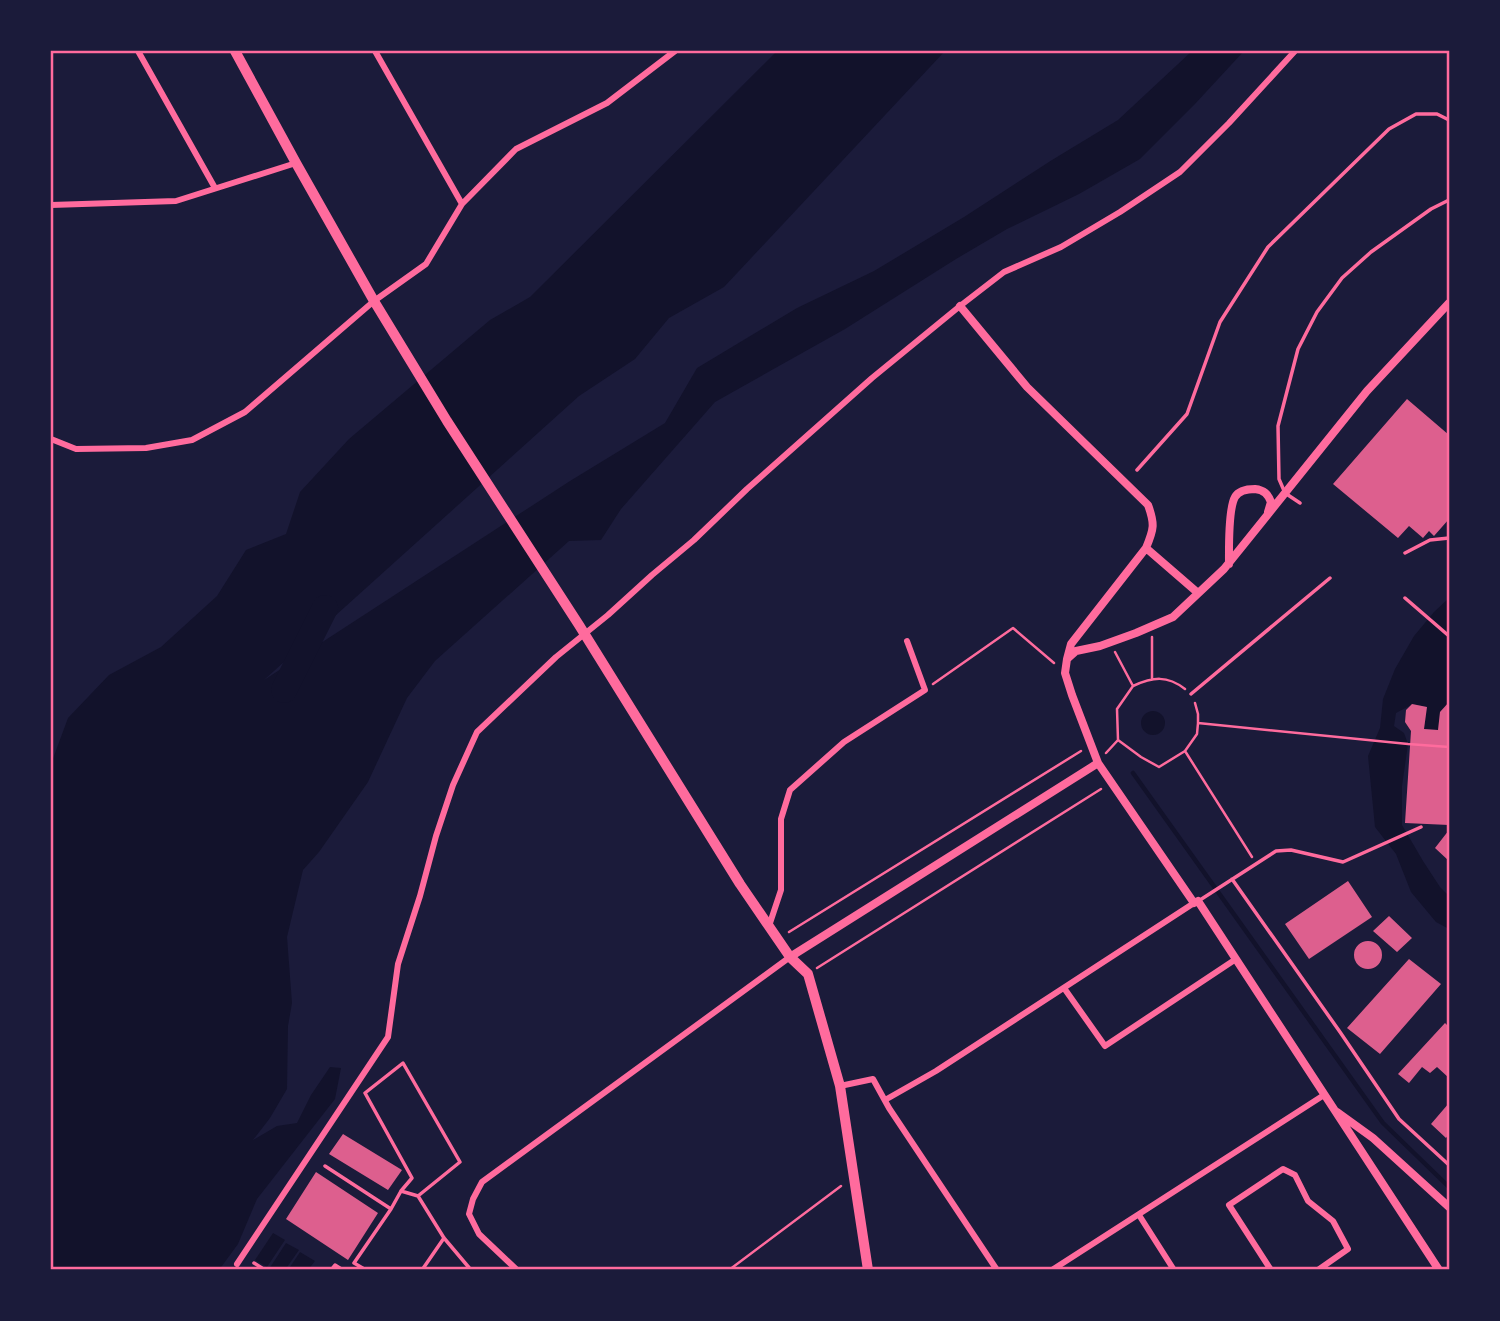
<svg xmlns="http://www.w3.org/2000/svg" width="1500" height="1321" font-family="Arial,sans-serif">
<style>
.water{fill:#12122b}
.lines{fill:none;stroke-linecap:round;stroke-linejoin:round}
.stream{stroke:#12122b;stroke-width:4.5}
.river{stroke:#12122b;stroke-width:26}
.building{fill:#dd5f8e}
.path{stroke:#ff6b9d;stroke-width:2.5}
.service{stroke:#ff6b9d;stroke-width:3.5}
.minor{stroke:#ff6b9d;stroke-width:6}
.tertiary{stroke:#ff6b9d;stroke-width:8}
.primary{stroke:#ff6b9d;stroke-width:10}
.neatline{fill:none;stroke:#ff6b9d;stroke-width:2.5}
</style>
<rect width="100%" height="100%" fill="#1b1b3a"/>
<path class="water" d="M777 51H945L724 287 669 318 635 359 579 396 264 680 570 481 665 423 697 368 797 308 874 271 964 217 1052 160 1118 120 1192 51H1244L1194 105 1140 159 1079 194 1007 229 956 259 845 329 715 402 621 509 601 540 569 541 435 661 407 698 368 782 319 852 303 870 287 937 292 1003 288 1026 287 1089 270 1118 253 1140 277 1126 297 1123 311 1095 330 1067 341 1068 335 1099 257 1199 238 1244 219 1270H51V764L68 718 109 675 161 647 217 596 246 550 286 534 300 492 349 439 490 320 530 297Z
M1449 598V702L1440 712 1438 730 1424 729 1427 707 1413 704 1396 713 1394 726 1404 733 1408 744 1402 786V825L1423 861 1440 887 1449 896V929L1436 922 1411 892 1396 854 1375 827 1368 756 1380 728 1383 699 1395 669 1414 636 1434 612Z
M1141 723a12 12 0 1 1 24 0a12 12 0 1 1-24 0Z
M273 1233 285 1240 267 1267 255 1260Z
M286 1243 299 1250 285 1270 269 1269Z
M300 1252 315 1261 308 1270H288Z"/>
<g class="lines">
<path class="stream" d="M1133 773 1383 1123 1449 1187"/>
<path class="river" d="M284 690 325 608"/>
</g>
<path class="building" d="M1407 399 1449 435V519L1434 536 1429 531 1423 538 1409 526 1398 538 1333 484Z
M1449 702V825L1405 823 1411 731 1405 722 1406 710 1412 704 1427 707 1424 729 1438 730 1440 712Z
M1449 830V861L1435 848Z
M1348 881 1372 917 1309 959 1285 924Z
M1389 916 1412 938 1397 952 1373 931Z
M1354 955a14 14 0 1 1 28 0a14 14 0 1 1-28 0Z
M1409 959 1441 984 1380 1054 1347 1028Z
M1445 1023 1449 1027V1078L1437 1067 1430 1073 1422 1067 1409 1083 1398 1074Z
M1449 1103V1134L1446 1138 1431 1124Z
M343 1134 402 1170 388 1190 329 1154Z
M316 1172 378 1213 348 1260 286 1219Z"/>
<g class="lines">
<path class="path" d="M1152 637V679
M1115 652 1133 686C1153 677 1167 675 1185 689
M933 684 1013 628 1054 663
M1133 686 1117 709 1118 740 1141 757 1159 767 1185 751
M1195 703 1198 714V723L1408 744 1449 747
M1198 723 1197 734 1185 751 1252 857
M1106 753 1118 740
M789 932 1081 751
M817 968 1101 789
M729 1270 841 1186"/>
<path class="service" d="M1137 470 1187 414 1220 322 1268 247 1389 129 1416 114H1437L1449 120
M1300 503 1285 493 1279 479 1278 426 1298 349 1317 312 1342 278 1371 252 1431 209 1449 200
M1405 553 1430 540 1449 538
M1405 598 1449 636
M1191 694 1330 578
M1232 879 1340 1032 1399 1119 1449 1165
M1200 900 1276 851 1291 850 1343 862 1421 827
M325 1166 391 1209 401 1191 418 1196 444 1238 471 1270
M401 1191 412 1178 365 1093 403 1063 460 1162 418 1196
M254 1263 265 1270
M331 1270 335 1265 343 1270
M366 1270 354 1263 391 1209
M422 1270 444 1238"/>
<path class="minor" d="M138 51 215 188
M375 51 462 204
M51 205 176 201 296 163
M51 439 76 449 146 448 192 440 245 412 374 301 426 264 462 204 516 149 607 103 675 51
M769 926 781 890V819L790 790 844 742 925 690 907 641
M1064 988 1105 1046 1236 959
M840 1086 873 1079 889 1108 997 1270
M885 1100 936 1071 1194 903
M1139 1215 1174 1270
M237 1264 388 1037 398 964 420 896 436 836 453 785 477 732 556 657 608 615 652 575 694 540 747 489 872 378 960 306 1004 272 1061 247 1120 212 1180 172 1229 123 1295 51
M517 1270 479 1234 469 1214 473 1199 482 1182 790 957
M1052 1270 1324 1095
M1271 1270 1229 1205 1283 1169 1295 1175 1308 1201 1333 1221 1348 1249 1318 1270"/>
<path class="tertiary" d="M960 306 1027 387 1148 505C1155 524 1154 529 1146 548L1071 644 1067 659
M1146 548 1198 593
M1229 564C1229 549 1228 509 1235 497 1239 490 1248 489 1255 489 1264 490 1268 494 1271 502L1268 512
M790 957 1098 763
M1337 1112 1373 1138 1449 1207
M1439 1270 1198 901 1194 903 1098 763 1072 695 1065 673 1067 659 1076 651 1100 646 1136 633 1173 617 1224 569 1367 391 1449 303"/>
<path class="primary" d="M235 51 296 163 374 301 447 421 579 625 740 884 790 957 808 974 840 1086 868 1270"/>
</g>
<rect width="1500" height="1321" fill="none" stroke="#1b1b3a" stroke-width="105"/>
<rect x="52" y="52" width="1396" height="1216" class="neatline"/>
</svg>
